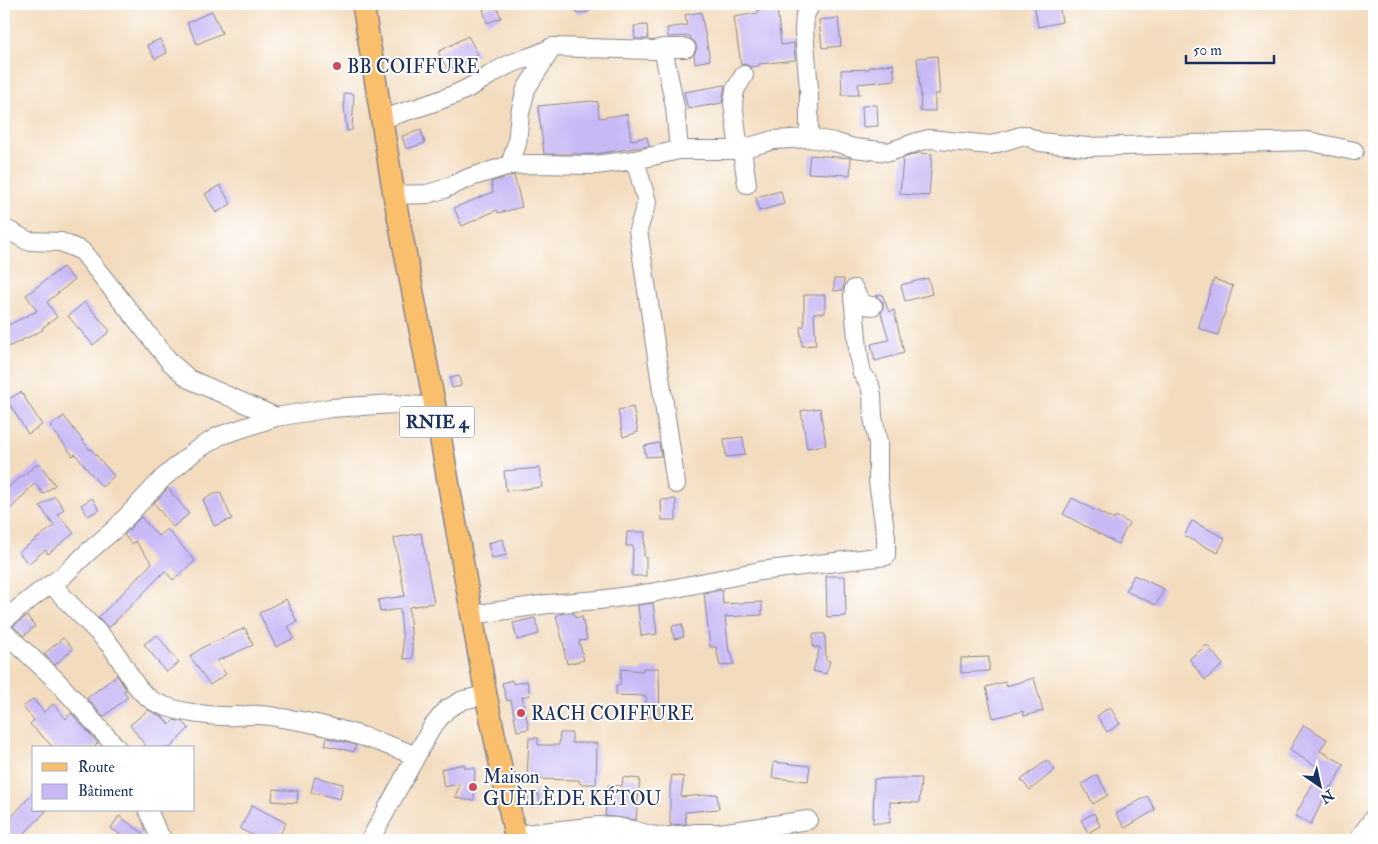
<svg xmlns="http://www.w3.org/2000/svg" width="1378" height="844" font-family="'IM FELL Double Pica',serif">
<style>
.building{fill:#c8b9f5}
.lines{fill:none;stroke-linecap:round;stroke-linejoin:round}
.minor-casing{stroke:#87868e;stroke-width:20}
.major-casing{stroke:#87868e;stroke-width:24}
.minor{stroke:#fff;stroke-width:18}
.major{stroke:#f9bf6d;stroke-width:21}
.poi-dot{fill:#d1495b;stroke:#fff;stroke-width:2}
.labels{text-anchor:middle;stroke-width:4;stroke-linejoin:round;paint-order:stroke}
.shield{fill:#fff;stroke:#5f6d8e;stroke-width:1}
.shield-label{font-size:18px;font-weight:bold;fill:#1b2f5e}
.poi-label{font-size:19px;fill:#1b2f5e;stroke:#fff;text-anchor:start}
</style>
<rect width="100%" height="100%" fill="#fff"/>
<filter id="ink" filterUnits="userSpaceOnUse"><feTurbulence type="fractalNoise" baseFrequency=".02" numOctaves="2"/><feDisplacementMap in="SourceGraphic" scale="10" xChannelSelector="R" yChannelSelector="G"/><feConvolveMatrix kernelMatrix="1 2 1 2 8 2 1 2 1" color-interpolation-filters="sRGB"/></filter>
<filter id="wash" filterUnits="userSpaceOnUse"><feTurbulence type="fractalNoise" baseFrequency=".0096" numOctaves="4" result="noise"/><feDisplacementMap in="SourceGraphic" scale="20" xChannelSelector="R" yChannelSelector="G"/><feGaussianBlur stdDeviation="1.12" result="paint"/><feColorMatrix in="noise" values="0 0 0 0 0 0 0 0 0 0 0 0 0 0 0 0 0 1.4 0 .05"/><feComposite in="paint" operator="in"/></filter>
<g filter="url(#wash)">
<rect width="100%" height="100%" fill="#f3dcbe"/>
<g id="blocks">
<path class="building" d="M576 4H588L589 12 577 14Z
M1034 4H1059L1062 22 1038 27Z
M496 5 501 18 487 23 483 9Z
M777 8 781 45 794 43 795 60 759 64V66L751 67 745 64 741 65 734 17 758 13V10Z
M212 11 222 33 197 44 187 23Z
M701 12 710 60 695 63 694 55 697 48 695 42 690 38V36L668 37 667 28 687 25 685 15Z
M838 18 841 46 822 48 819 20Z
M647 25 648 39H635L634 26Z
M468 36 478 54 448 70 438 52Z
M160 39 167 53 155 59 147 45Z
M937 56 940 94H935V111H920L921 97 917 58Z
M893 64 895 80 858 84 859 95H842L841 70 869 69V67Z
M725 85 722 103 688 109 684 92Z
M344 93 354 94 352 130 347 131 344 106Z
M591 101 598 102 599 118 627 114 631 140 647 137 649 146 594 154H544L538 106Z
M877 105 878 126 863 127 862 106Z
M421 130 425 143 406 149 402 136Z
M919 153 932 154 929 196 900 194 903 158Z
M810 155 851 158 850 175 808 173Z
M514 175 522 207 498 213 497 210 462 226 454 208 493 192 491 182Z
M220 185 231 204 216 213 205 194Z
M781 191 784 204 759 211 756 197Z
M63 267 74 280 47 302 57 317 42 328 43 330 4 349V327L37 311 26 295Z
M928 278 932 294 905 301 901 285Z
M834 279H844L843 290 834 291Z
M1214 279 1233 286 1218 335 1198 328Z
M882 294 889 312 894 310 904 353 875 361 871 344 889 340 881 313 883 307V302L876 296Z
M804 295H825V313H814L816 345 802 346 800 327 804 326Z
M85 302 110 331 93 345 68 316Z
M459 376 461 386 452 388 450 378Z
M21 392 42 425 28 434 7 400Z
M633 407 638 432 623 437 618 410Z
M820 408 826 445 807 448 801 411Z
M64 416 90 450 91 449 114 476 102 487 75 454 73 456 50 426Z
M743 437 745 455 726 457 724 439Z
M659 443 661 456 646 457 644 446Z
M39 463 55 485 43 494 35 483 4 516V492L13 483Z
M540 468 542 487 506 491 504 471Z
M168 488 189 514 173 527 154 503Z
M220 492 232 519 214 526 203 499Z
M55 496 64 509 58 514 74 533 48 554 45 550 28 564 19 552 54 526 40 506Z
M92 498 99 510 88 516 81 505Z
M1072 498 1114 520 1116 516 1129 523 1118 544 1063 514Z
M676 499V520H662L661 500Z
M141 517 158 536 167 529 195 561 173 580 165 571 109 628 98 618 152 563 135 541 132 544 124 535Z
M1192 521 1225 538 1218 553 1184 536Z
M627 532H645L644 557H646V576H632L633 546H626Z
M421 533 434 603 409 607 413 658 404 659 400 609 380 612 378 600 405 596 394 538Z
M503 539 507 555 492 558 488 543Z
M1134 575 1164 589 1156 605 1126 591Z
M826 576H845L846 616 827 617Z
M722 590 723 604 762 602V615L725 617 729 652 731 651 734 664 720 666 716 647H710L704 593Z
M286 599 297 622 288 626 294 638 276 647 259 613Z
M653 603 657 634 641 636 638 605Z
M564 613H574L576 618 582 616 587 640 579 641 584 660 567 664 564 650H565L556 616Z
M27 616 35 626 24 636 13 626Z
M535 618 539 634 517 640 513 623Z
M682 624 684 637 674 639 672 626Z
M245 628 253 645 217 661 226 674 210 685 190 656 205 646Z
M813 634H825L826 660 830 661 826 674 813 671 820 647H813Z
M157 635 179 663 166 672 144 644Z
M63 638 73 649 55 665 44 654Z
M1207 645 1223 665 1205 680 1189 659Z
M989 657V671L961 673V658Z
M643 668H659L660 717H646V696L616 695V685H620L621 669 643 671Z
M117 675 126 690 124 691 128 697 103 717 87 698Z
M1034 678 1043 711 1024 716 1023 711 993 718 986 687 1005 682 1006 686Z
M512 680 513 684 527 681 530 695 522 697 529 729 517 731 511 700 507 701 502 683Z
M33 699 44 712 53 704 66 719 71 713 98 743 93 748H54L30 724 34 720 23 707Z
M1110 707 1120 724 1107 732 1097 716Z
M148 710 163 717 169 725 174 720 183 722 189 728 170 748H147L130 725Z
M1304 725 1327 739 1320 751 1344 764 1332 787 1330 786 1311 824 1295 816 1321 769 1289 750Z
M560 733H572V743H597L596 784H580L579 780 527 779 529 738H538V745H559Z
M327 738 356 745 354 752 325 745Z
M1047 760 1055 770 1030 790 1021 780Z
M774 762 810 766 808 781 772 778Z
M464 764 465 768H475L474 800H464L455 797 460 784 444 787 441 769Z
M672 775 684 777 681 797 717 794 719 809 685 812 686 824 670 825V788Z
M1097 775 1108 795 1093 804 1082 784Z
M315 777 343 784 340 799 311 792Z
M623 777 640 779 636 820 605 816 608 785 622 786Z
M902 778H921L919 803 890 802V823H873L874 779Z
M273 789 298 791 297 803 272 801Z
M537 791 541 804 531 807 527 794Z
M34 792V810H47L18 840H13L4 834V825Z
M1147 796 1155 810 1125 828 1116 814Z
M252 805 286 823 277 840H262L240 829Z
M1094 813 1100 826 1088 833 1081 820Z
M119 816 143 833 138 840H128L111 828Z"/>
</g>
</g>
<g filter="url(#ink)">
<use href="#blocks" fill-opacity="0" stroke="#87868e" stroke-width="1"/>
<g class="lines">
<g class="minor-casing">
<path id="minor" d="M663 48 675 107 679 150
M382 119C409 110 437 103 462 91 478 84 491 73 506 66 521 59 538 56 552 47L654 50 663 48H686
M809 138V89L804 31 805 15 811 4
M739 150 733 103 735 90 744 75
M742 150 747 184
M635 160 647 202 638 230 676 484
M510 165 517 143 520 113 526 89 552 48
M394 195 427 194 444 189 471 177 510 165 534 164 595 165 635 160 679 150H739L773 140 809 138 834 142 854 148 889 152 917 142 929 139 991 145 1024 135 1040 142 1087 147 1308 141 1354 151
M4 228 28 241 61 242 82 251 170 362 189 379 276 417
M52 584C70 606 91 624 110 645 126 664 133 692 157 703 179 713 212 717 236 716 243 716 251 714 259 715 268 715 279 718 289 719 333 726 375 739 416 756
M471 615 548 604 599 600 651 593 760 571 886 556V537L878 481V443L873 417 872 395 870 385 862 373 859 359 853 296 854 289C858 298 861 306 873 306
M4 620 38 593 63 576 88 552 116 528 163 478 195 451 219 436 276 417 331 408 394 404 435 407
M4 632 56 680 117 748
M148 810 157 831 163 840
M515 835 599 826 617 827 633 830 650 835 663 837 697 833H720L808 820
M370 840 432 727 447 709 463 700 486 695
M1358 840 1374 817"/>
</g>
<g class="major-casing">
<path id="major" d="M363 4 394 195 435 407 486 695 516 840"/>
</g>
<use href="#minor" class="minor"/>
<use href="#major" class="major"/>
</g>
</g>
<g class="poi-dot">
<circle cx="337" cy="66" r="5"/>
<circle cx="521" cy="713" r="5"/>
<circle cx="473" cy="787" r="5"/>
</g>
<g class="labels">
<rect class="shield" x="399.5" y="406.5" width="75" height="31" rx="4"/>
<g class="shield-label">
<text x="437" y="428">RNIE 4</text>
</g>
<g class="poi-label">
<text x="347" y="73">BB COIFFURE</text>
<text x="531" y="720">RACH COIFFURE</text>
<text x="483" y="783">Maison<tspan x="483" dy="22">GUÈLÈDE KÉTOU</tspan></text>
</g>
</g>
<rect width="1378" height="844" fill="none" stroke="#fff" stroke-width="20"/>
<rect x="32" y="746" width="162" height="65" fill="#ffffff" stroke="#a4acbf"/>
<rect x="42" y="763" width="25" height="8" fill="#f9bf6d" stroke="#a4acbf"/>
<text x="78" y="772" font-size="15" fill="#1b2f5e">Route</text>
<rect x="42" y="784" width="25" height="15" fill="#c8b9f5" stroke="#a4acbf"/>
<text x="78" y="796" font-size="15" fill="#1b2f5e">Bâtiment</text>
<g transform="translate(1320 786) rotate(146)" stroke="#ffffff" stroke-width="4" paint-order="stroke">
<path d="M0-4L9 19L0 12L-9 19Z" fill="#1b2f5e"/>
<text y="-8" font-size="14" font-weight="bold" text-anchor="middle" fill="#1b2f5e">N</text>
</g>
<path d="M1186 55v8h88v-8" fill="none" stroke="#1b2f5e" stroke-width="2.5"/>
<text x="1193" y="55" font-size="15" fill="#1b2f5e" stroke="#ffffff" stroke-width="4" paint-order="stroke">50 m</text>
</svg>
